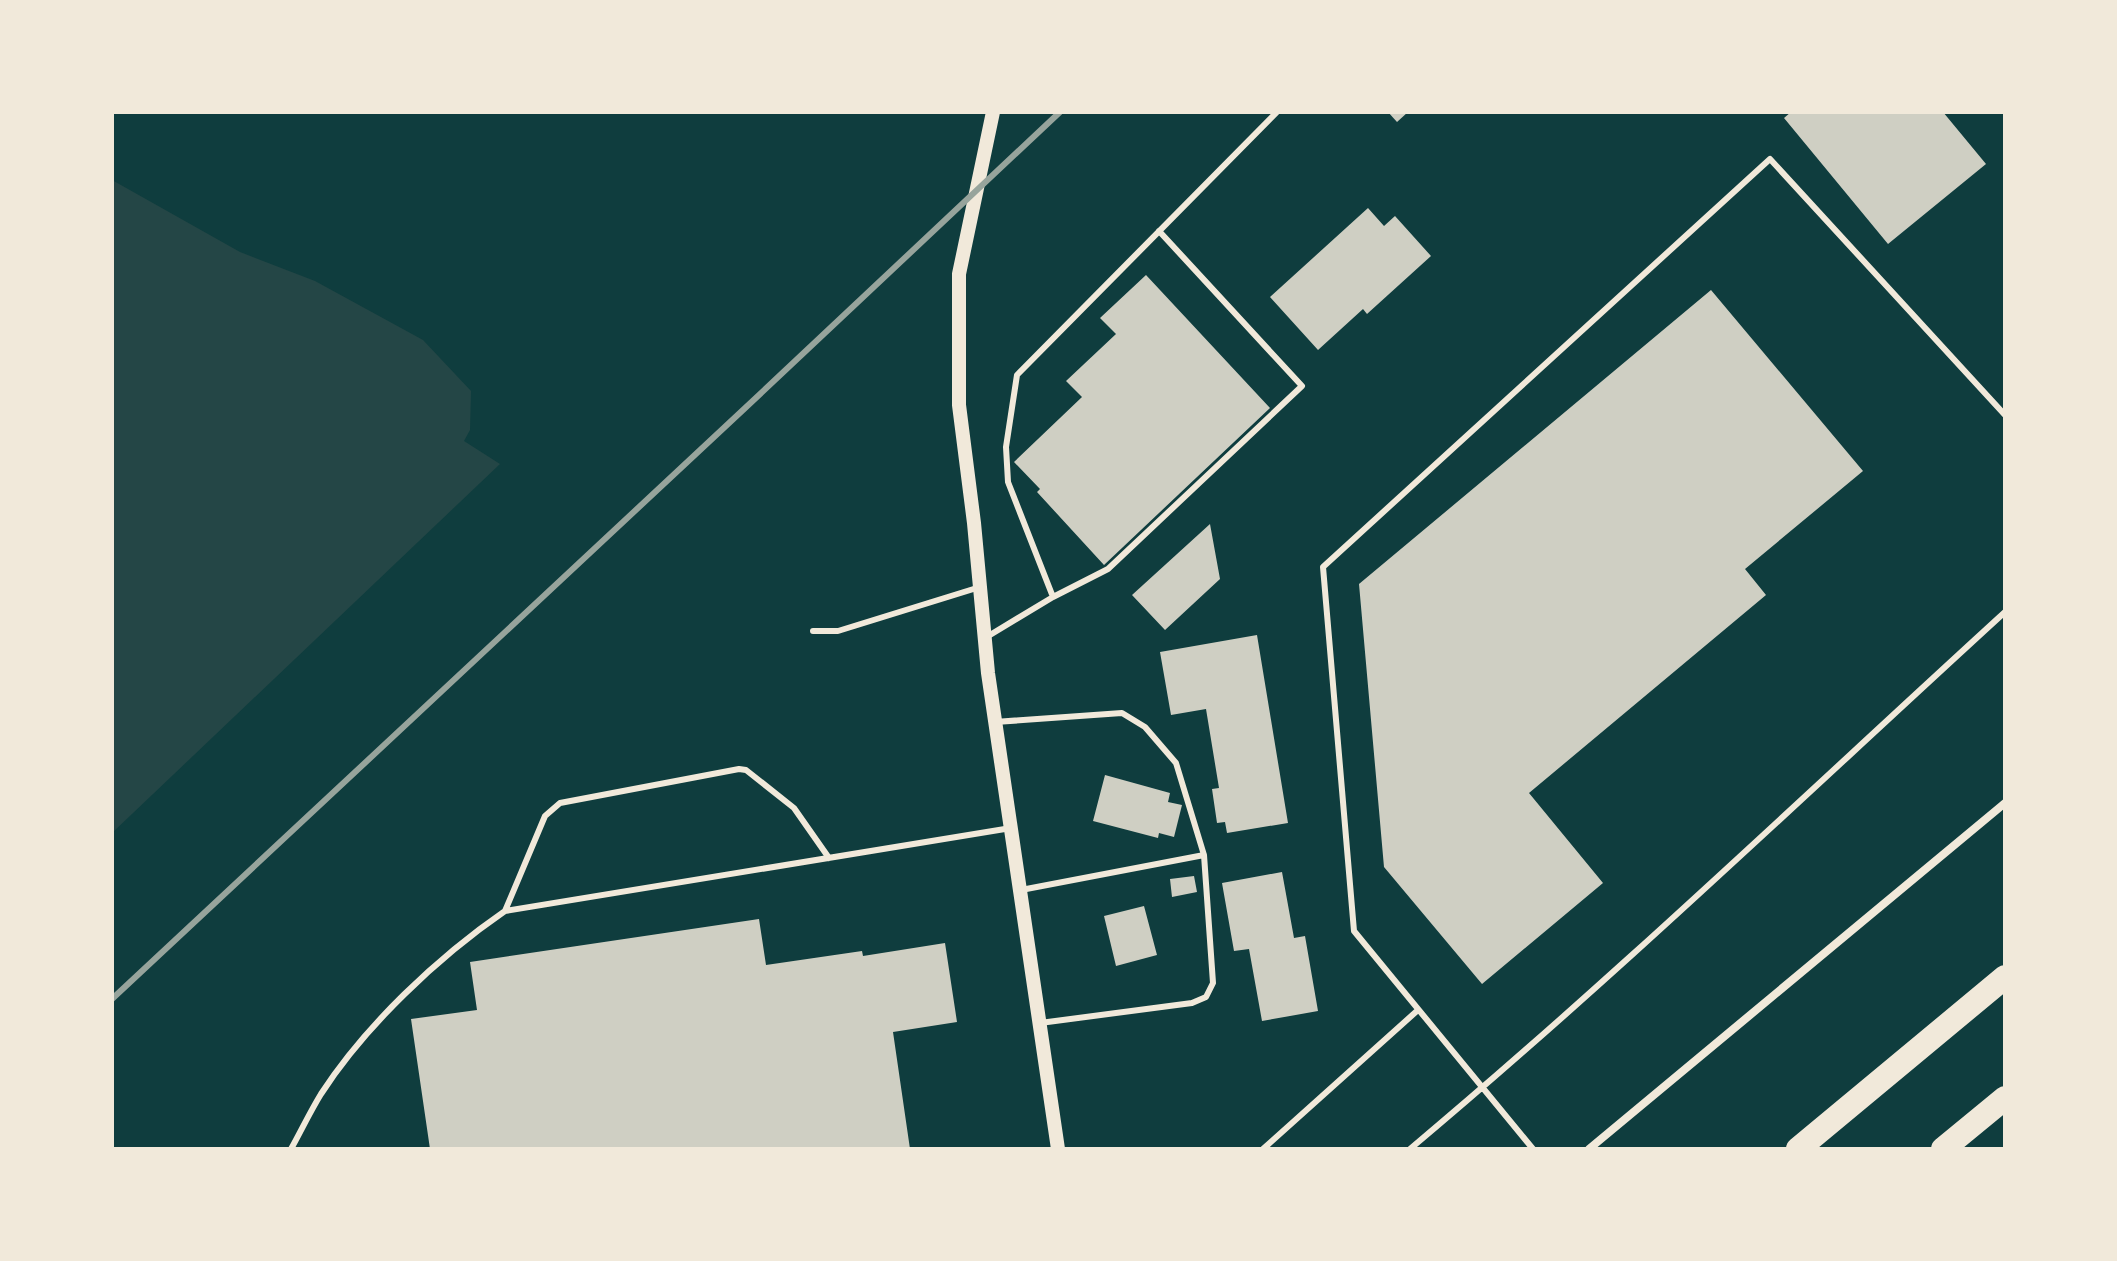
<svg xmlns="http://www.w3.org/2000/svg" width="2117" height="1261" font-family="'Archivo Narrow',sans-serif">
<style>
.green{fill:#244646}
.building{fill:#cfcfc3}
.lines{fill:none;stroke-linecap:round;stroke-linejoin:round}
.service{stroke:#f1e9da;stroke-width:6}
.minor{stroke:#f1e9da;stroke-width:8}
.tertiary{stroke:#f1e9da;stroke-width:14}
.motorway{stroke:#f1e9da;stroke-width:24}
.rail{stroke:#97a49c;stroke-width:6}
</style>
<rect width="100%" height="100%" fill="#0f3d3e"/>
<path class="green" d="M112 180 240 252 315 281 423 340 471 391 470 430 464 441 500 464 112 833Z"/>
<path class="building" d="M1388 112H1408L1397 122Z
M1791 112H1943L1986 164 1888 244 1784 118Z
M1368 208 1384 226 1395 216 1431 256 1367 314 1363 309 1318 350 1270 297Z
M1146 275 1270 408 1104 565 1037 492 1040 489 1014 462 1082 397 1066 381 1116 334 1100 318Z
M1711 290 1863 471 1745 569 1766 595 1529 793 1603 883 1482 984 1384 867 1359 584Z
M1210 524 1220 579 1165 630 1132 595Z
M1257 635 1288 823 1227 833 1225 822 1217 823 1212 789 1219 788 1206 709 1171 715 1160 652Z
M1105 775 1170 793 1168 802 1182 805 1174 837 1159 833 1158 838 1093 821Z
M1282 872 1294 938 1305 936 1318 1011 1262 1021 1249 949 1234 951 1222 883Z
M1194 876 1197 892 1172 897 1170 879Z
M1144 906 1157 955 1116 966 1104 916Z
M759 919 766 965 862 951 863 956 945 943 957 1022 893 1032 910 1149H430L411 1019 477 1010 470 962Z"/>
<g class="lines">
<path class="service" d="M1053 597 1108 569 1302 386 1159 231
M813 631H838L980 587
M985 638 1053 597 1008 482 1006 447 1017 375 1277 112
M995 722 1122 713 1145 727 1176 763 1204 855 1021 890
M505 911 545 816 560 803 739 769 746 770 794 808 829 858
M1040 1023 1192 1003 1206 997 1213 983 1204 855
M291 1149C301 1131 310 1112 321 1094 365 1026 438 957 505 911L1011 828
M1263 1149 1418 1010
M1410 1149C1615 977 1808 792 2005 612
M1533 1149 1354 931 1323 567 1770 159 2005 415"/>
<path class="minor" d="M1589 1149 2005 803"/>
<path class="tertiary" d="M993 112 959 274V405L974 523 988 673 1058 1149"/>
<path class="motorway" d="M1798 1149 2005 977
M1943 1149 2005 1098"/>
<path class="rail" d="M112 999 743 410 1060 112"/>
</g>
<rect width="2117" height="1261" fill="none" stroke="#f1e9da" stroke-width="228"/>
</svg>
